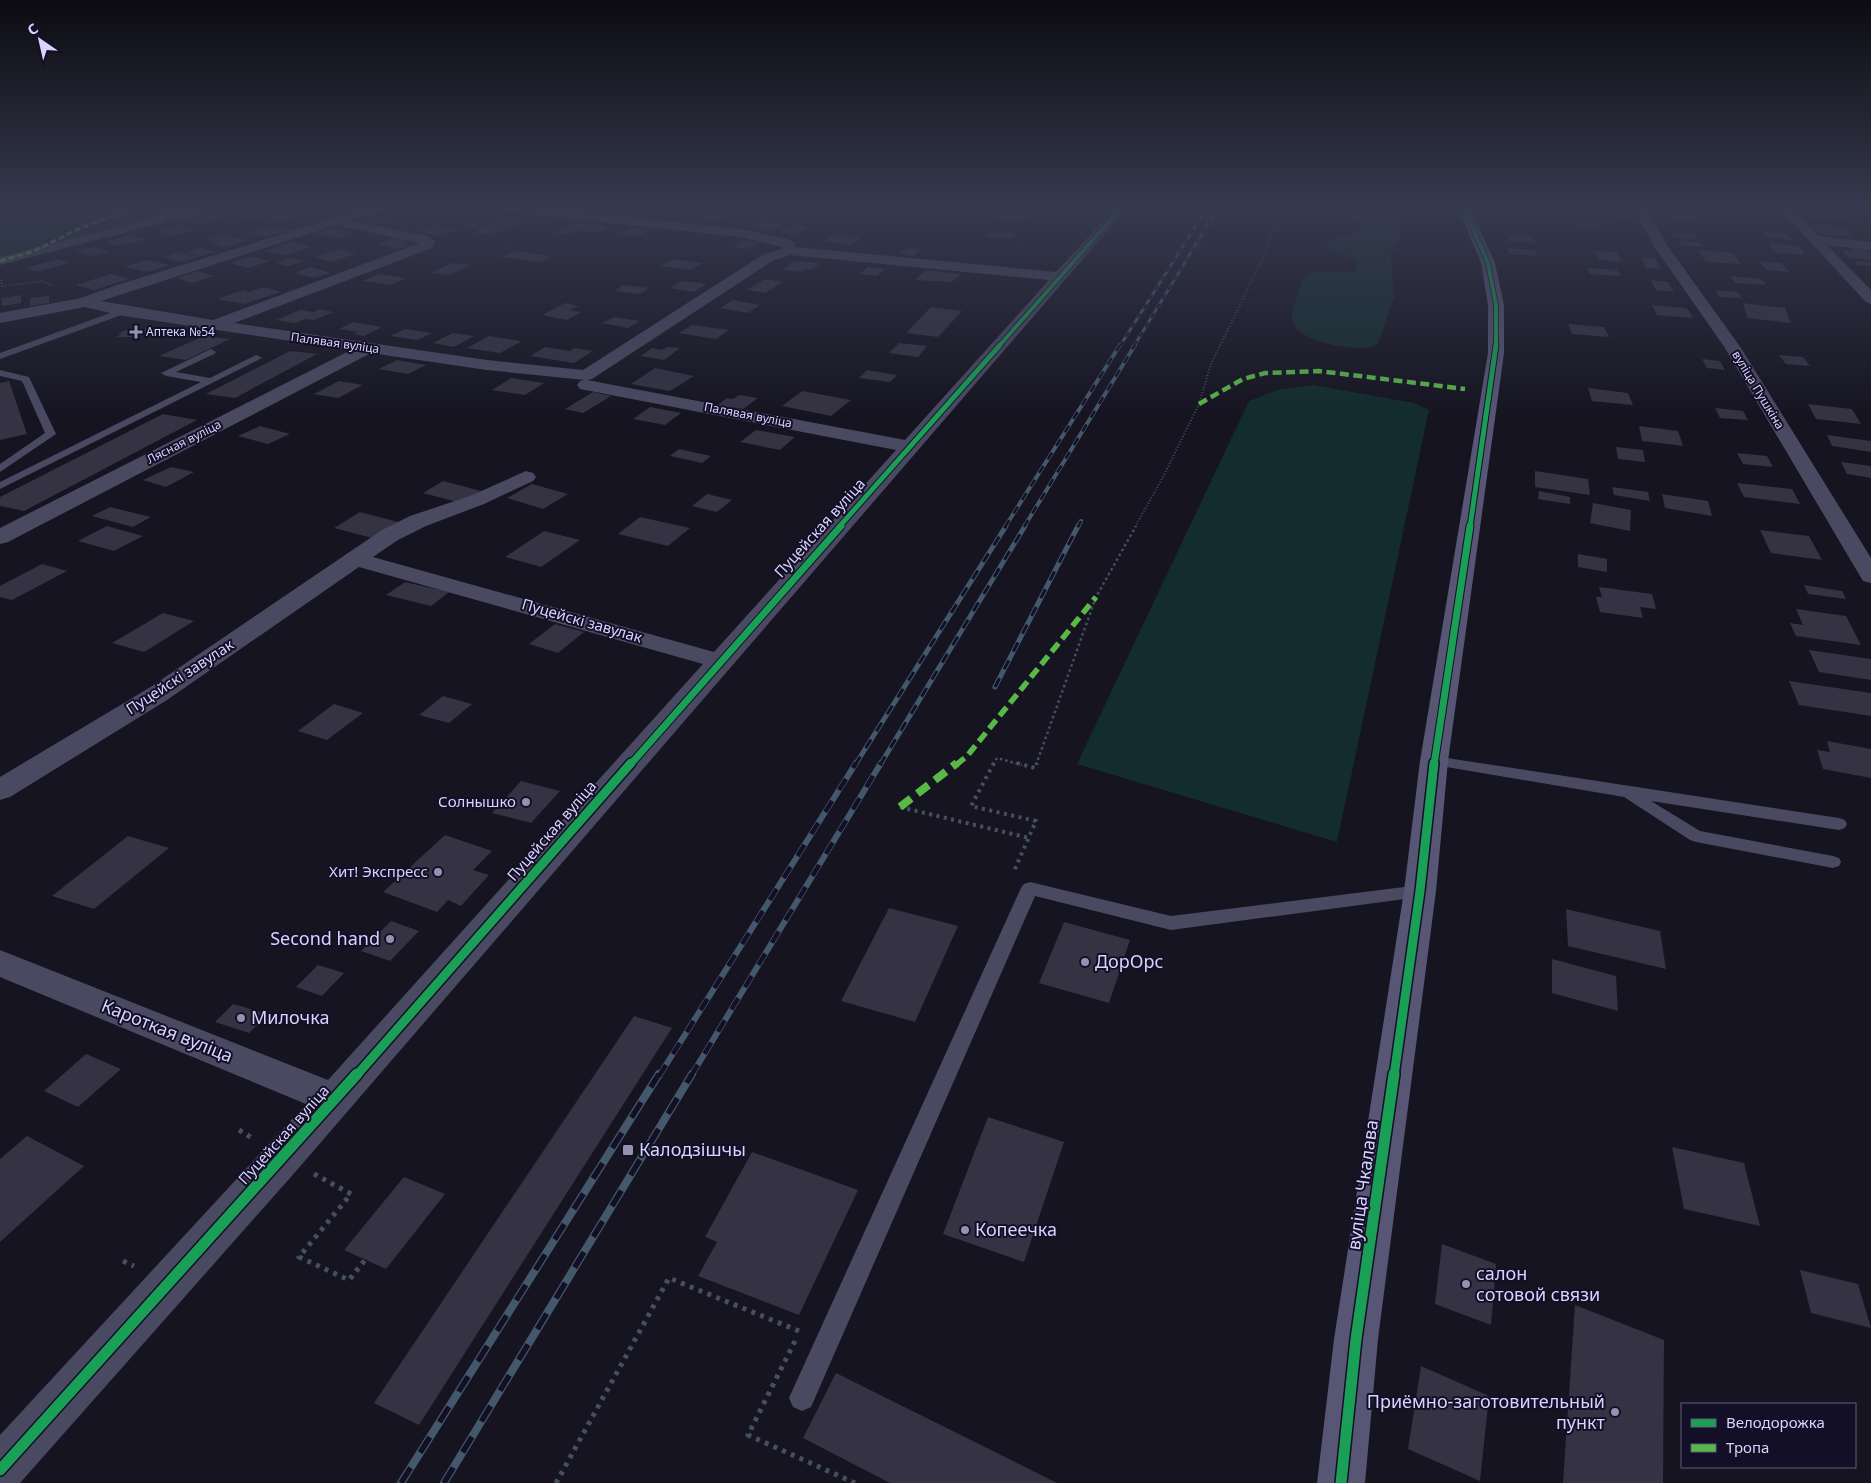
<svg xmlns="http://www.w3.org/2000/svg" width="1871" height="1483" font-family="'Noto Sans',sans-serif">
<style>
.green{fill:#132c2d}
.building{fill:#343243}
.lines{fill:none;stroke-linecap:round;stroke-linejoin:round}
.path-far3{stroke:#44505f;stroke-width:2;stroke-dasharray:1 2;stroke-linecap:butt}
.path-far2{stroke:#44505f;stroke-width:2.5;stroke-dasharray:2.5 3;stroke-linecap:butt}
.path-far1{stroke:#44505f;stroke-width:4;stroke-dasharray:3 4.5;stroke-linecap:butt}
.path{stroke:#44505f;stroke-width:5;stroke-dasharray:4 5.5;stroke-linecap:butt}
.lane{fill:#4a4962;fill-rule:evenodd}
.street{fill:#4a4962;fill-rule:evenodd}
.secondary{fill:#575674;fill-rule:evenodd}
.rail-far4-casing{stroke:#43596b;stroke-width:3}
.rail-far3-casing{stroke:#43596b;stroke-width:4}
.rail-far2-casing{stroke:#43596b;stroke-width:5}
.rail-far1-casing{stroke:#43596b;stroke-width:6}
.rail-casing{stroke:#43596b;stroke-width:8}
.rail-far4{stroke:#130f26;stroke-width:2;stroke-dasharray:5.5;stroke-linecap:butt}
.rail-far3{stroke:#130f26;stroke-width:2.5;stroke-dasharray:8;stroke-linecap:butt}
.rail-far2{stroke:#130f26;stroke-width:3;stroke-dasharray:10;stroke-linecap:butt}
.rail-far1{stroke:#130f26;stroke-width:4.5;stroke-dasharray:13;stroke-linecap:butt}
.rail{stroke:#130f26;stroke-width:5.5;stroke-dasharray:18;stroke-linecap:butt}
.quiet-far3{stroke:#58b947;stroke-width:3;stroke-dasharray:6 3;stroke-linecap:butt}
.quiet-far2{stroke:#58b947;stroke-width:4.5;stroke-dasharray:9 4.5;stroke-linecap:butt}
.quiet-far1{stroke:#58b947;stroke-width:5.5;stroke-dasharray:11 5.5;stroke-linecap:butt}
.quiet{stroke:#58b947;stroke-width:8;stroke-dasharray:14 8;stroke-linecap:butt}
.cycleway-far4-casing{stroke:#130f26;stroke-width:5.5}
.cycleway-far3-casing{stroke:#130f26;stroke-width:7}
.cycleway-far2-casing{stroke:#130f26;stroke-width:9}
.cycleway-far1-casing{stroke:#130f26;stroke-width:12}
.cycleway-casing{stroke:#130f26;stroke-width:14}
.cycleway-far4{stroke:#1a9f57;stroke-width:4}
.cycleway-far3{stroke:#1a9f57;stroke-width:5}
.cycleway-far2{stroke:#1a9f57;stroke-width:7}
.cycleway-far1{stroke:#1a9f57;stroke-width:9}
.cycleway{stroke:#1a9f57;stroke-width:11}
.poi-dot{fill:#9591b1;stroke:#130f26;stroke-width:2}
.labels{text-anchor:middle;stroke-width:4;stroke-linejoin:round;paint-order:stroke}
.far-poi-label{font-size:12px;fill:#d9d4ff;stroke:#130f26;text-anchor:start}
.far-street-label{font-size:12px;fill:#d9d4ff;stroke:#130f26}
.street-label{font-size:15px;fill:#d9d4ff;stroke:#130f26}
.poi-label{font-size:15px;fill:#d9d4ff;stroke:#130f26;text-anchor:end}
.near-poi-label{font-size:18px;fill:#d9d4ff;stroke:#130f26;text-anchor:start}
.near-street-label{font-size:18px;fill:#d9d4ff;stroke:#130f26}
</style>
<rect width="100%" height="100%" fill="#161421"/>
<path class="green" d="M0 208H204L0 261Z
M1348 208H1413L1401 210 1405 216 1401 233 1391 257 1394 297 1378 344C1361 354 1312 343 1298 330 1294 327 1293 321 1291 316L1304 277 1315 272 1356 271 1358 260 1325 248 1328 241 1339 237 1357 234 1360 226Z
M1313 385 1414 403 1429 410 1337 842 1077 764 1249 401 1277 390Z"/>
<path class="building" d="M331 208H354L359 209 336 216 316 213Z
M611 208H632L622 213 605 211Z
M261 209 277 212 251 220 235 216Z
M659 209 678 211 666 218 647 216Z
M291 211 307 214 282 222 266 220Z
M1803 211 1839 213 1845 219 1809 217Z
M1001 212 1031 215 1025 222 995 220Z
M1606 212 1630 214 1632 218 1607 216Z
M205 213 223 218 199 224 182 219Z
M710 213 730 215 719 222 699 220Z
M1668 213 1694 215 1697 222 1672 220Z
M378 216 397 220 384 224 365 220Z
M508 217 528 219 513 226 492 224Z
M478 221 487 222 475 228 466 227Z
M761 221 782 224 771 231 750 228Z
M1574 222 1598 224 1600 229 1575 227Z
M571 223 611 226 601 232 575 230 569 234 554 233Z
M1812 224 1832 225 1836 229H1845L1852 237 1822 234Z
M181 225 197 230 172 236 156 232Z
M436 225 457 230 439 236 418 231Z
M487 225 508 227 492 235 471 233Z
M792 225 810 227 797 235 779 233Z
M272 226 291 230 267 237 248 233Z
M333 228 354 233 338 238 316 234Z
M630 228 650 230 639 236 620 235Z
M991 231 1016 233 1011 239 986 237Z
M1763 231 1786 233 1793 240 1769 238Z
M1673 233 1696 235 1697 239 1674 237Z
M834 234 861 238 851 245 823 241Z
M130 235 146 239 120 246 104 242Z
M220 235 248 240 226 247 212 244 220 242 206 239Z
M1507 235 1533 237 1536 243 1509 241Z
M395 238 410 242 405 244 411 245 398 249 377 244Z
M745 240 759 243 747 249 732 247Z
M1678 241 1700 243 1703 247 1681 245Z
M292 242 311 247 285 255 265 251Z
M1768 243 1799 246 1805 255 1774 252Z
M93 247 110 252 92 256 75 251Z
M199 248 215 252 202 256 185 252Z
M907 248 921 249 913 256 899 254Z
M1508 248 1536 251 1537 256 1509 254Z
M1851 248 1866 249 1871 255V260L1848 258 1842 250 1854 251Z
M340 249 356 254 331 262 314 257Z
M1698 250 1733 253 1741 264 1706 262Z
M515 251 553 256 542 262 502 257Z
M1594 251 1617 252 1622 262 1599 260Z
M180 252 199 257 182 262 163 257Z
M252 257 270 261 248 268 230 263Z
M1641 257 1655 258 1661 269 1646 268Z
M292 258 304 261 288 266 276 263Z
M58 259 69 263 36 272 26 268Z
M672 259 703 263 691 270 660 266Z
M146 260 170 265 148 272 124 267Z
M794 261 820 263 813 269H806L802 272 782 270Z
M1758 261 1781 263 1790 272 1767 270Z
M1854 261 1871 262V266L1858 265Z
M452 263 471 265 449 275 431 273Z
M311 267 331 273 314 278 294 273Z
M867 267 885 269 877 276 860 274Z
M1587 268 1617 270 1621 276 1590 274Z
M199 271 214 276 192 283 176 278Z
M925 271H934L961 274 952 282 915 280Z
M111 274 129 279 94 290 76 285Z
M378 274 406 278 391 285 363 281Z
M1730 276 1761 279 1766 285 1735 283Z
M765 279 783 282 765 293 747 290Z
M1651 280 1668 282 1674 292 1656 290Z
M682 281 707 284 694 292 670 288Z
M623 285 649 288 640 294 614 291Z
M264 287 281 292 244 304 217 299 243 290 249 292Z
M1715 290 1737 292 1742 298 1719 297Z
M21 295V303L2 306V298Z
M49 296V303L30 306V298Z
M733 300 760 305 748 313 720 308Z
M565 303 578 306 569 310 581 312 567 320 542 315Z
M1743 303 1785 308 1791 323 1747 318Z
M1652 305 1687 308 1693 318 1657 315Z
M931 307 962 311 938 337 906 333Z
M320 309 333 312 314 320 305 319 295 323 276 320 300 310 314 312Z
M614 317 640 321 628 328 602 323Z
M353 322 382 327 364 336 353 334 358 332 339 329Z
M1568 324 1604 327 1609 337 1572 334Z
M692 325 729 330 716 339 679 333Z
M134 327 155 330 139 337H116L122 334H117Z
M405 329 432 333 418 340 390 336Z
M453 333 474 336 454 347 433 343Z
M204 336 230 339 186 360 159 356Z
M489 336 522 341 500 353 467 348Z
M899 343 927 346 918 357 889 353Z
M545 347 570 351 574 348 593 351 574 363 530 356Z
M667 347 680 348 664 360 641 356 652 348 662 350Z
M290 351 317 354 235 398 206 394Z
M1779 355 1803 357 1810 366 1786 364Z
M1702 359 1720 361 1725 370 1707 368Z
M397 360 426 365 408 374 379 369Z
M655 368 694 376 670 391 631 384Z
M867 370 897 375 890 382 859 378Z
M511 378 544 383 525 395 492 390Z
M9 381 27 434 0 440V383Z
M339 381 363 385 338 398 314 394Z
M1588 388 1628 393 1633 405 1592 401Z
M802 391 851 400 831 416 782 406Z
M593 392 611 396 583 413 565 409Z
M739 395 758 398 743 409 718 405 727 398 733 399Z
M1808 404 1852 409 1861 424 1816 419Z
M650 407 681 413 665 425 633 419Z
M1715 408 1743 411 1748 420 1720 418Z
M163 414 197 420 24 511 0 506V497Z
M260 426 290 434 268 444 238 436Z
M1639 426 1678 431 1683 446 1642 441Z
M756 430 795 437 780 450 740 442Z
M1827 435 1871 441V452L1832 446Z
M1616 447 1643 450 1645 462 1618 459Z
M679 449 711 456 702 463 670 456Z
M1737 453 1767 456 1773 467 1743 464Z
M1841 462 1871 466V478L1847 474Z
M171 467 194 472 166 487 143 480Z
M1535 471 1588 479 1590 495 1535 487Z
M443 481 481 491 461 503 423 493Z
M1737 483 1792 489 1800 504 1744 497Z
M532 484 568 494 543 509 507 498Z
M1612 487 1648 492 1650 501 1614 495Z
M1539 491 1570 497V504L1538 499Z
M707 494 732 500 717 512 692 506Z
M1662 494 1708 501 1712 516 1665 508Z
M1593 503 1631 510 1630 531 1590 523Z
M110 507 151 517 133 527 92 516Z
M360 512 398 522 372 538 334 528Z
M640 517 690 528 668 546 618 534Z
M107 526 143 536 114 551 78 541Z
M1760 530 1809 536 1822 560 1771 553Z
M544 531 580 540 541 567 505 557Z
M1578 554 1607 559V572L1578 567Z
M42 564 67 571 12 600 0 597V586Z
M405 582 449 592 431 606 386 595Z
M1804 585 1842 591 1846 599 1808 594Z
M1599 587 1652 594 1656 609 1640 607 1643 618 1600 612 1596 597H1602Z
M1796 609 1846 616 1861 645 1796 636 1790 623 1803 625Z
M163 613 194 621 144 652 112 643Z
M555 624 584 632 558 653 529 644Z
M1809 650 1871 659V680L1819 672Z
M1789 681 1871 693V716L1799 705Z
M443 696 472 704 449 723 419 715Z
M334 704 363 713 327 740 298 731Z
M1827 741 1871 749V778L1823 769 1817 750 1830 752Z
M521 781 560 791 531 823 492 813Z
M445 835 492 851 473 870 489 875 461 906 448 900 437 912 383 892Z
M128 836 169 848 94 909 52 896Z
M889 908 958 926 915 1022 841 1001Z
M1566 909 1660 931 1666 969 1568 946Z
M391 921 419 931 390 961 361 951Z
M1064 922 1130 940 1109 1003 1039 983Z
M1552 959 1616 976 1618 1011 1552 993Z
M318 965 344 973 322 996 296 987Z
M233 1004 268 1014 249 1033 215 1022Z
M634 1016 672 1028 419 1425 374 1403Z
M86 1054 121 1069 78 1107 44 1091Z
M988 1117 1064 1142 1024 1262 943 1234Z
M27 1136 84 1166 0 1242V1159Z
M1672 1147 1744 1163 1760 1226 1684 1209Z
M752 1152 858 1190 799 1315 698 1276 717 1242 705 1237Z
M404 1177 445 1194 386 1269 344 1250Z
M1442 1244 1496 1264 1491 1325 1435 1304Z
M1800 1270 1858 1284 1871 1328 1811 1313Z
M1575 1305 1664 1340 1663 1483H1563Z
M1421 1366 1489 1396 1480 1481 1408 1449Z
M836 1373 1057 1483H890L803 1438Z"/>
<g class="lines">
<path class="path-far3" d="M1 280 2 286 42 281 53 286
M1135 527 1163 477 1199 404 1211 364 1265 253 1282 208"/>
<path class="path-far2" d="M993 765 997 758 1022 765
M1036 765 1096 597 1136 526"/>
<path class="path-far1" d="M994 763 971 806 1036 821 1014 871
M1017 763 1035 768 1037 763
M900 807 1029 838"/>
<path class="path" d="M239 1130 252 1138
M314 1174 351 1194 299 1257 349 1280 365 1260
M123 1261 134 1266
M795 1341 748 1435 855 1483
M556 1483 669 1278 799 1331"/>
<path class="lane" d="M124 308 128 311 127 313 0 359V353Z
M211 349 216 352 214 354 176 372 210 378 254 356 257 355 262 358 0 489V482L201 382 166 376 161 373Z
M0 370 29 377 56 434 0 472V464L45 433 22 381 0 376Z
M1434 756 1839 818 1845 820 1847 824 1845 828 1839 830 1651 801 1700 831 1833 856 1839 858 1841 862 1839 866 1833 868 1696 842 1690 840 1624 797 1429 764 1426 761 1429 758Z
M1030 882 1171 916 1420 885 1426 887 1429 891 1426 895 1420 897 1171 930 1035 896 811 1407 802 1411 793 1407 789 1398 793 1389 1021 888 1024 884Z"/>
<path class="street" d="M191 208H210L208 211 0 265V257Z
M367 208H385L383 211 351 221 428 236 435 242 432 248 234 323 487 360 583 370 764 254 782 249V247L740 237 510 212 506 211 504 208H541L740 229 788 239 793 242 795 247 1056 272 1115 208H1127L297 1170 20 1483H0V1435L306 1104 0 977V950L328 1080 703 664 359 567 167 700 10 797 0 800V777L149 688 382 530 410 516 470 496 526 471 533 473 536 477 533 481 484 504 426 526 398 540 373 557 714 652 896 450 580 389 577 385 580 381 585 380 487 370 371 353 8 542 0 544V528L351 350 124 316 85 307 0 323V313L81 298 114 286ZM336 225 420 243 213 320 101 301ZM790 255 1049 280 905 440 587 380 592 379 774 260Z
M1634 208H1646L1667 245 1741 348 1871 558V583L1863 581 1860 576 1725 348 1654 246Z
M1779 208H1792L1818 236 1871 242V250L1827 245 1871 290V304L1866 302Z"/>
<path class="secondary" d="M1458 208H1470L1495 263 1504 305V353L1448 761 1436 891 1378 1339 1365 1483H1317L1334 1339 1404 891 1420 761 1488 353V305L1481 263Z"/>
<g class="rail-far4-casing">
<path id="rail-far4" d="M1120 346 1207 208
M1134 346 1218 208"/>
</g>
<g class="rail-far3-casing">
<path id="rail-far3" d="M1005 527 1120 345
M1024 527 1135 345
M1078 527 1081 521"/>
</g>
<g class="rail-far2-casing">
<path id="rail-far2" d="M995 687 1078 526
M855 765 1006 526
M880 765 1025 526"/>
</g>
<g class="rail-far1-casing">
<path id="rail-far1" d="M659 1076 856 763
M691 1076 881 763"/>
</g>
<g class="rail-casing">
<path id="rail" d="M401 1483 659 1074
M444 1483 692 1074"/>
</g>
<use href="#rail-far4" class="rail-far4"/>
<use href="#rail-far3" class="rail-far3"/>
<use href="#rail-far2" class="rail-far2"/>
<use href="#rail-far1" class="rail-far1"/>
<use href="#rail" class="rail"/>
<path class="quiet-far3" d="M162 219 165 208
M0 261 34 251 76 230 132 208"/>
<path class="quiet-far2" d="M1199 404 1243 379 1265 373 1319 371 1465 389"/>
<path class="quiet-far1" d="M956 765 967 756 1096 597"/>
<path class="quiet" d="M900 807 957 763"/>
<g class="cycleway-far4-casing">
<path id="cycleway-far4" d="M1464 208 1488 263 1496 305V346
M999 346 1121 208"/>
</g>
<g class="cycleway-far3-casing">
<path id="cycleway-far3" d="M839 527 1000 345
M1470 527 1496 345"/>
</g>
<g class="cycleway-far2-casing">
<path id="cycleway-far2" d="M630 765 841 526
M1434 765 1470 526"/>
</g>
<g class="cycleway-far1-casing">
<path id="cycleway-far1" d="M356 1076 631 763
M1394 1076 1420 891 1434 763"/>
</g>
<g class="cycleway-casing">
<path id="cycleway" d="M0 1470 357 1074
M1341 1483 1356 1339 1394 1074"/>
</g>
<use href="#cycleway-far4" class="cycleway-far4"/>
<use href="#cycleway-far3" class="cycleway-far3"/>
<use href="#cycleway-far2" class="cycleway-far2"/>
<use href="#cycleway-far1" class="cycleway-far1"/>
<use href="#cycleway" class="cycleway"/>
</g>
<linearGradient id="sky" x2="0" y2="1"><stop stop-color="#0c0b12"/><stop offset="0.5" stop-color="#363a4e"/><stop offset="1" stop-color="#363a4e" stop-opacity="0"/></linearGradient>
<rect width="1871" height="415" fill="url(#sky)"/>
<g class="poi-dot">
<path d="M133.5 324.5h5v5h5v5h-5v5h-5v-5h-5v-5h5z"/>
<circle cx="526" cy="802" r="5"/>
<circle cx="438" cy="872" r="5"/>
<circle cx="390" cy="939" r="5"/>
<circle cx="1085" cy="962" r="5"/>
<circle cx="241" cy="1018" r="5"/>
<rect x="622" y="1144" width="12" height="12" rx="2.5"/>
<circle cx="965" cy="1230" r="5"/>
<circle cx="1466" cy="1284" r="5"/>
<circle cx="1615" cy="1412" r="5"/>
</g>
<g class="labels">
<g class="far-poi-label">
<text x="146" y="336">Аптека №54</text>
</g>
<g class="far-street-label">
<text transform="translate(335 343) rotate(8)" y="4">Палявая вуліца</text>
<text transform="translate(1758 390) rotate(59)" y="4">вуліца Пушкіна</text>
<text transform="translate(748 415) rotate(11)" y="4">Палявая вуліца</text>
<text transform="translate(184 442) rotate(-27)" y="4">Лясная вуліца</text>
</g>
<g class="street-label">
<text transform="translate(820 528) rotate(-48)" y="5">Пуцейская вуліца</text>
<text transform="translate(582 621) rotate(16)" y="5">Пуцейскі завулак</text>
<text transform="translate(180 677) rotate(-33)" y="5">Пуцейскі завулак</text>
<text transform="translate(552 831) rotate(-49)" y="5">Пуцейская вуліца</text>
<text transform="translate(284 1135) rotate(-48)" y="5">Пуцейская вуліца</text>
</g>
<g class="poi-label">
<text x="516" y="807">Солнышко</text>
<text x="428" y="877">Хит! Экспресс</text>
</g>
<g class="near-poi-label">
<text x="380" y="945" text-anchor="end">Second hand</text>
<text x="1095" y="968">ДорОрс</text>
<text x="251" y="1024">Милочка</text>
<text x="639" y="1156">Калодзішчы</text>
<text x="975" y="1236">Копеечка</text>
<text x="1476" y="1280">салон<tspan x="1476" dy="21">сотовой связи</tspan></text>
<text x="1605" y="1408" text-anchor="end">Приёмно-заготовительный<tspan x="1605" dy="21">пункт</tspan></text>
</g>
<g class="near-street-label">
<text transform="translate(167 1031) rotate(22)" y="6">Кароткая вуліца</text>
<text transform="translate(1363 1185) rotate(-82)" y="6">вуліца Чкалава</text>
</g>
</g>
<rect x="1681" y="1403" width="175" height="65" fill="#130f26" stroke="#625e7d"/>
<rect x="1691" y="1419" width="25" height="8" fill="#1a9f57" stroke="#625e7d"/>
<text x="1726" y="1428" font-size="15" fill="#d9d4ff">Велодорожка</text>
<rect x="1691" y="1444" width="25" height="8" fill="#58b947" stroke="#625e7d"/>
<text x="1726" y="1453" font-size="15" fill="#d9d4ff">Тропа</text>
<g transform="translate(40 40) rotate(326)" stroke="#130f26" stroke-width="4" paint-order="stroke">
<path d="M0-4L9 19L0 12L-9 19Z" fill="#d9d4ff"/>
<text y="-8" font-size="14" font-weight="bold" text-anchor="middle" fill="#d9d4ff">С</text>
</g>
</svg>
